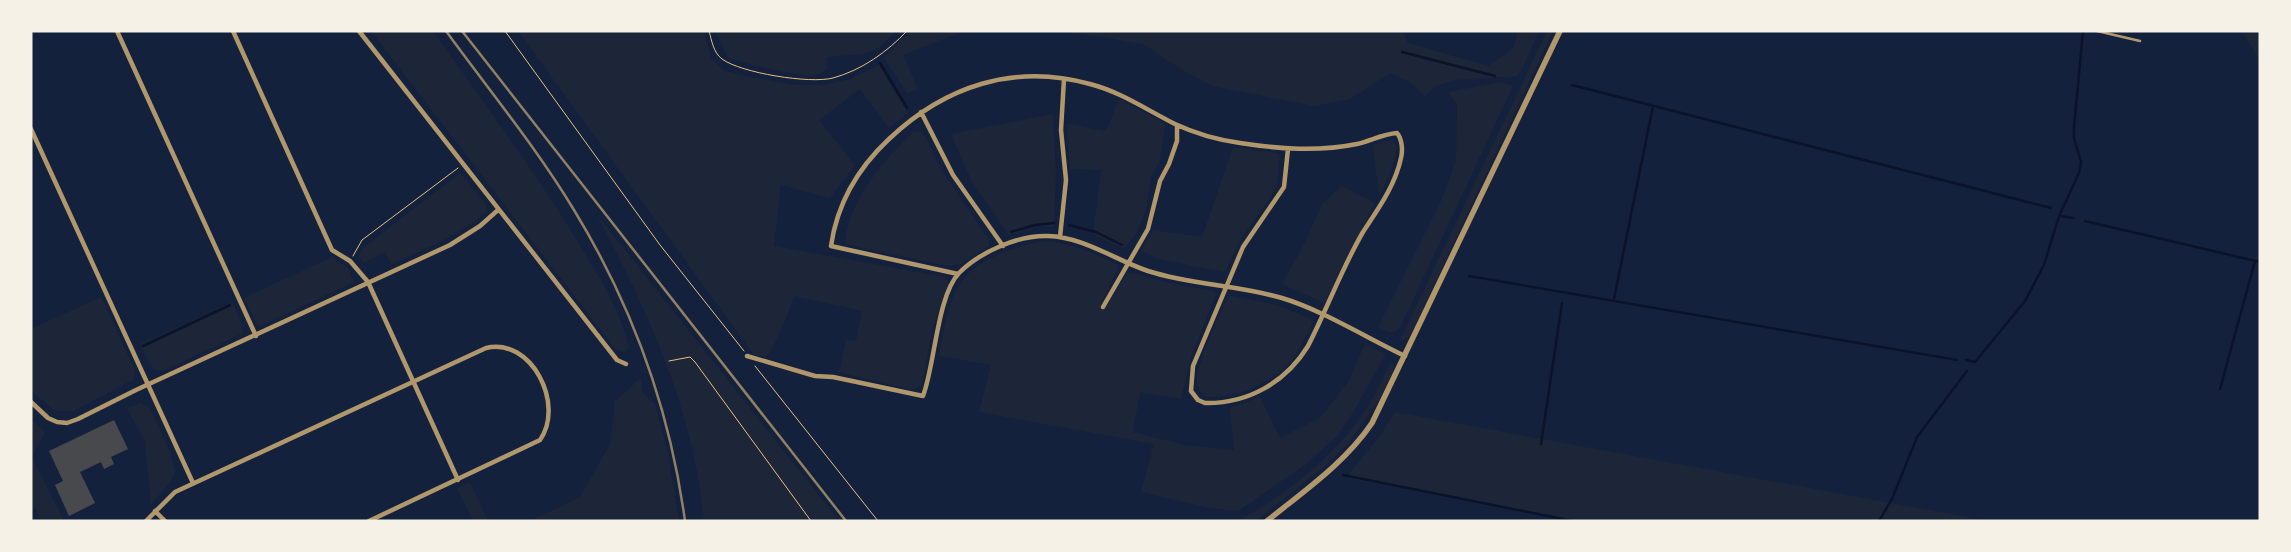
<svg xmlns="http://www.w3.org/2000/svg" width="2291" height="552" font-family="Literata,serif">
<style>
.green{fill:#1d2539}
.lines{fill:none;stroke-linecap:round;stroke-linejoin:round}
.stream{stroke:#0b132b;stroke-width:2.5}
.building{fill:#48494c}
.path{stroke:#e5c07b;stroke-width:1}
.service{stroke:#b1986c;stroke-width:2.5}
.minor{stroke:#b1986c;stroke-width:4.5}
.tertiary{stroke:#b1986c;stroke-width:5.5}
.rail{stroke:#918062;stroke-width:2.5}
</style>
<rect width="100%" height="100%" fill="#14213d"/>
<path class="green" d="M371 31H433C484 103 537 174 582 249 601 280 621 312 629 348L625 352 616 350Z
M518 31H704L711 58 724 71 745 76 796 85H825L850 79 879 65 908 113 889 128 860 89 819 120 855 165 830 198 781 185 774 246 945 277 949 283 932 330 922 386 912 390 839 372 846 340 856 341 862 311 794 296C786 318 780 338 766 357L754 355Z
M715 31H896L878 49 863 54 827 57V70C824 71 820 74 816 75 802 78 744 63 728 58Z
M910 31H964L903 55 918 89 907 93 884 58Z
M1064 31H1402L1408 43 1488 66 1513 49 1518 31H1539L1521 71 1517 76 1455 80 1436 86 1425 96 1408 81 1390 73 1350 99 1314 106 1213 86 1179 68 1143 44Z
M1547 31H1553L1412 332 1408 338 1400 340Z
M2242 31H2260V61Z
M1501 82 1513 86 1400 328 1395 332H1388L1378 327 1441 201 1456 161 1457 105 1448 92Z
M1119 99 1164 123 1165 127 1160 160 1151 177 1146 210 1136 234 1124 249 1093 234 1101 170 1070 169 1067 124 1106 131Z
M1053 114 1056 173 1054 227 1039 226 1009 235 972 182 951 134Z
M914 131 921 132 926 138 940 168 989 240V246L961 264 947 266 845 244C848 200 884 160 914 131Z
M1392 140 1397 146C1395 164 1387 180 1379 197L1373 145Z
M1233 147 1276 153 1280 156 1276 189 1239 242 1226 270 1224 272 1159 259 1141 251 1153 230 1202 237Z
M460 173 486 204V212C458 236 424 249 391 265L385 252 364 262 358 257 363 248Z
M1342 186 1375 203 1324 303 1282 284 1301 250 1323 203Z
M596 213 839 521H704C694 410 647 310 596 213Z
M1043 241C1070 242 1093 253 1118 265V269L1101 304 1108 305 1126 274 1135 273 1164 282 1214 291 1216 294 1191 357 1181 399 1140 392 1133 432 1184 445 1234 450 1230 408 1260 397 1280 438 1320 418 1348 382 1365 344 1386 354 1355 409 1337 436 1306 464 1240 510 1235 511 1205 507 1141 492 1154 444 979 412 991 365 939 356C943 335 946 312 955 292 970 260 1011 248 1043 241Z
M332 257 348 268 354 282 258 327 244 298Z
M1230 296 1277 305 1311 319 1312 324C1306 336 1300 350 1291 361 1271 384 1237 398 1207 397 1200 393 1196 385 1197 377 1199 363 1221 306 1230 296Z
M101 297 135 370 133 380 73 411H55L31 391V329Z
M232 302 243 327 241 334 165 370 159 371 152 368 140 344Z
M1392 360 1394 369 1381 397 1347 445 1324 467 1256 521H1238C1290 492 1341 452 1371 401 1379 388 1385 373 1392 360Z
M641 378 643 393 655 404 668 453 679 521H530L580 497 610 444 615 401Z
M140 403 150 408 170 452 175 472 172 480 151 504 145 442 127 408Z
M1395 412 1978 519 1985 521H1581L1346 478 1379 437Z
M31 419 45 432 32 457 64 521H41L35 508 31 512Z
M470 482 488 521H473L457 488Z"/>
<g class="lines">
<path class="stream" d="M1402 52 1495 76
M880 63 907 108
M1572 85 2051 208
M2059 216 2074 218
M2085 221 2260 262
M1069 225 1096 232 1122 245
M1011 232 1035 225 1054 223
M1469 276 1957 360
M1614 299 1653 106
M143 346 230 305
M1966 360 1975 362 2025 301 2044 265 2059 216 2079 173 2081 162 2074 138V128L2083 31
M2220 389 2255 261
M1541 444 1562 303
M1343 475 1573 521
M1879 521 1892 499 1917 437 1967 371"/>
</g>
<path class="building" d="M114 420 128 449 111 457 114 464 104 469 101 462 80 472 95 503 69 516 55 485 63 481 49 451Z"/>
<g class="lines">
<path class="path" d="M505 31 660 245 744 351
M709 31C712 41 713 52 722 59 741 73 810 84 833 78 862 70 887 52 907 31
M353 256 362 240 458 168
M669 361 690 357 695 362 811 521
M755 366 878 521"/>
<path class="service" d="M2097 31 2140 41"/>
<path class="minor" d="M117 31 256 336
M233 31 332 250 350 261 368 282 458 480
M359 31 617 360 626 364
M921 112 953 175 1003 246
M31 129 193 483
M1060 237 1066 180 1061 130 1064 79
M958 274 831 246C837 204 858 168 889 139 945 86 1014 63 1090 84 1121 92 1147 110 1175 124 1194 133 1219 140 1240 143 1279 149 1318 152 1357 144 1370 141 1383 134 1397 133 1402 139 1403 150 1401 158 1395 186 1378 209 1363 232 1342 268 1327 309 1308 346 1286 382 1248 404 1205 403L1198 400 1191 391 1193 366 1243 247 1284 187 1288 149
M1103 307 1148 229 1160 181 1169 164 1177 141V125
M747 356 815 376 833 377 923 396C935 365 937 296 959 273 980 252 1018 235 1048 236 1084 237 1115 260 1148 271 1191 285 1238 285 1282 298 1322 310 1367 338 1405 356
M31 402 48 418 57 422 67 423 78 419 136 390 450 245 480 226 498 210
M155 511 165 521
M146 521 175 492 486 348C532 337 565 405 540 440L369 521"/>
<path class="tertiary" d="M1267 521C1304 491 1345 463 1372 423L1560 31"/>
<path class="rail" d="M446 31C489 90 536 147 574 210 632 305 670 410 685 521
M462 31 846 521"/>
</g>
<rect width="2291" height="552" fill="none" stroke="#f6f1e7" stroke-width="65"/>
</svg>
